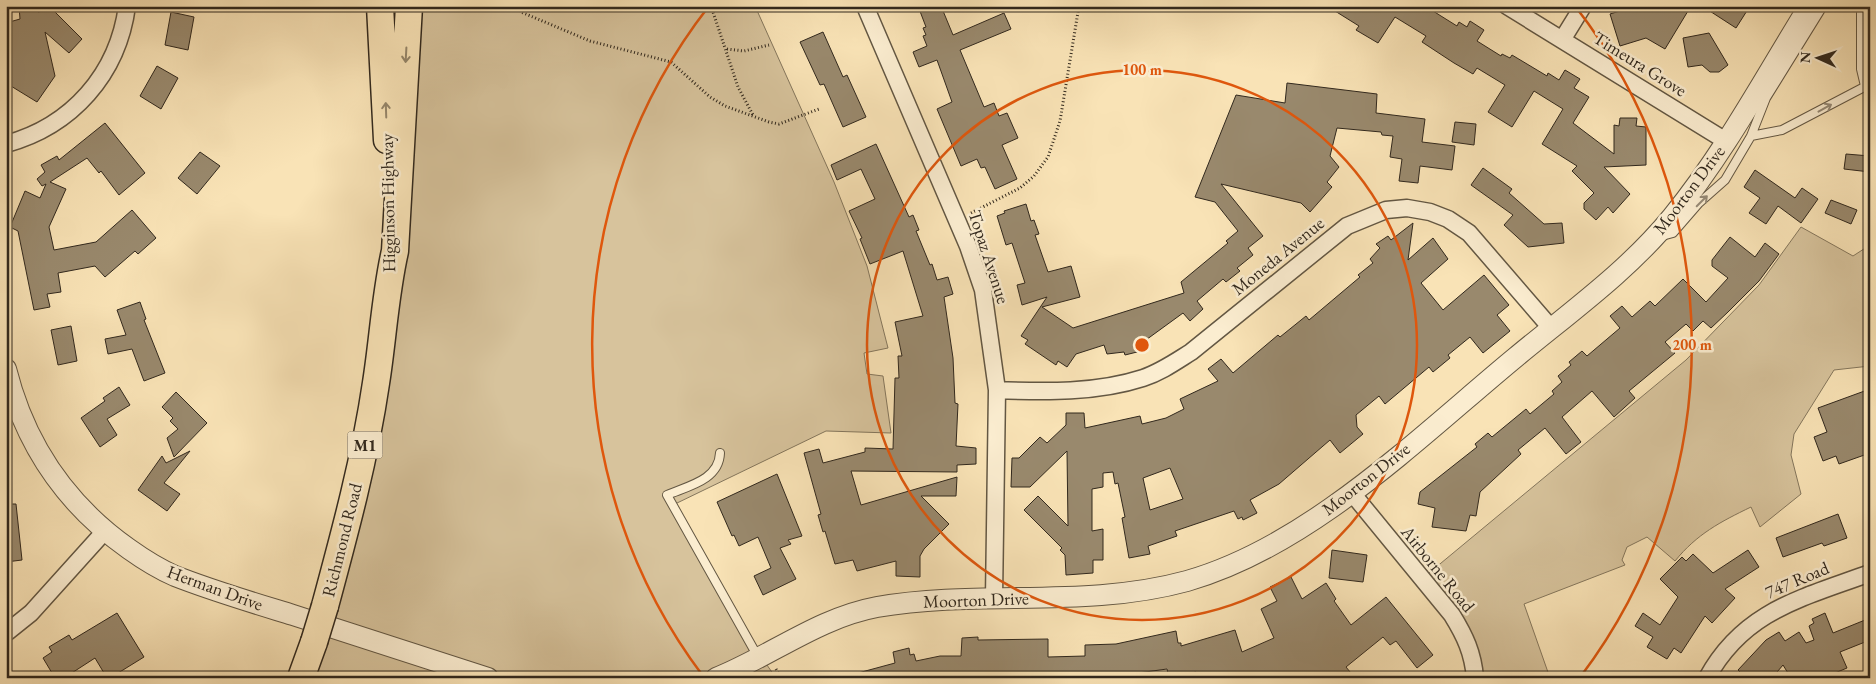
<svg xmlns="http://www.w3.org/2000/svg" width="1876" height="684" font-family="'EB Garamond',serif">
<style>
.green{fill:#d7c39c;stroke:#84765c}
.building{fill:#99896d;stroke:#31281d;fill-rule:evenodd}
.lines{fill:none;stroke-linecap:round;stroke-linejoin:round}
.service-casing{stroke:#635743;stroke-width:10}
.minor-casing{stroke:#635743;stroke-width:19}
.tertiary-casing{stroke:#635743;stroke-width:22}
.trunk-casing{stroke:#31281d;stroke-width:29}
.path{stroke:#31281d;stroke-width:3;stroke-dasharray:1 2.5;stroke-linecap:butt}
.service{stroke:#fbedd0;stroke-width:8}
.minor{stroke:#fbedd0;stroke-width:16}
.tertiary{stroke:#fbedd0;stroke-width:20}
.trunk{stroke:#f9e3b6;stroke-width:26}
.trunk-bridge-casing{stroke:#31281d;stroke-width:29;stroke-linecap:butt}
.trunk-bridge{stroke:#f9e3b6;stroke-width:26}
.oneway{stroke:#95866a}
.oneway2{stroke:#968a76}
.ring{fill:none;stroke:#df570d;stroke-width:2.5}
.labels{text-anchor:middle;stroke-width:5;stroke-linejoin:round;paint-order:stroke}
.shield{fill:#fbedd0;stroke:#6e6353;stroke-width:1}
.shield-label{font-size:16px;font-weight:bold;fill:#31281d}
.street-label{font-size:18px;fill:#31281d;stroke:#fbedd0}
.centre{fill:#df570d;stroke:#fbedd0;stroke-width:2.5}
.ring-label{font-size:15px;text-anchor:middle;font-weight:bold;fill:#df570d;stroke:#fbedd0;stroke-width:5;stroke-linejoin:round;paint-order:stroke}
</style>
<rect width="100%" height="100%" fill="#f9e3b6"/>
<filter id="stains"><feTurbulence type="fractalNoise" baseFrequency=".004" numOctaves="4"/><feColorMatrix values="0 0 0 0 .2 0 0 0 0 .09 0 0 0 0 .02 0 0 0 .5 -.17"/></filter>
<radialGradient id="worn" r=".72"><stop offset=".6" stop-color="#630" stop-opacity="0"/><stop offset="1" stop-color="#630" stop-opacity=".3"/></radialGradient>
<path class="green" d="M410 6H755L834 182 867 266 888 348 864 353 867 374 883 376 891 433 826 431 675 504 760 655 776 678H303L358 489Z
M1801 227 1853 256 1870 245V366L1834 370 1794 434 1791 455 1801 494 1760 527 1751 507C1720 522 1697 534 1675 561L1647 537 1627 547 1622 560 1625 565 1524 604 1550 678H1476L1474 656 1423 578 1686 360 1759 285Z"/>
<path class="building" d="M19 6H36L38 12 52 9 82 39 69 53 45 32 55 76 37 102 6 83V23L20 19Z
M918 6H941L953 35 1004 13 1011 29 960 50 984 107 994 103 999 116 1007 113 1018 138 1002 145 1017 179 995 189 985 167 981 168 977 159 961 166 937 109 952 102 937 60 919 67 913 52 927 46 923 36 926 35 923 28 926 27Z
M1327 6H1425L1457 26 1459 22 1467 27 1470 21 1484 30 1477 41 1501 56 1502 54 1510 58 1512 55 1547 76 1548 73 1559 80 1565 70 1580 79 1574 88 1589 97 1573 123 1614 154V125L1619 126 1620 118H1637L1636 126 1646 127V165L1604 167 1630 194 1613 213 1608 207 1596 220 1584 209V203L1594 193 1572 171 1577 166 1542 144 1563 109 1534 91 1512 127 1488 112 1505 85 1477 68 1473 74 1454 63 1422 42 1426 36 1395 17 1378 43 1356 30 1359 26Z
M1636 6H1691L1665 49 1646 38 1620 46 1610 14Z
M1702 6H1750L1736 28Z
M171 12 194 17 188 50 165 45Z
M823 32 843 77 847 75 866 117 843 127 824 84 820 85 800 42Z
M1709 33 1728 65 1719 72H1710L1702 65 1688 67 1683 38Z
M157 66 178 78 161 109 140 96Z
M1287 83 1377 94 1376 113 1425 119 1422 142 1455 146 1452 170 1420 166 1418 183 1399 181 1402 159 1390 157 1393 136 1382 135 1381 132 1337 128 1330 156 1339 167 1327 182 1332 187 1310 212 1301 203 1221 184 1263 236 1248 248 1253 255 1237 268 1240 271 1226 282 1223 279 1197 301 1203 309 1190 321 1183 313 1139 345 1141 351 1125 355 1124 352 1107 354 1104 345 1076 354 1067 367 1058 361 1056 365 1025 344 1028 340 1021 336 1047 297 1022 305 1017 285 1025 283 1012 243 1006 245 997 216 1005 213 1004 211 1026 204 1031 221 1034 220 1039 234 1035 235 1048 272 1071 266 1080 297 1042 307 1073 328 1184 293 1181 282 1228 243 1226 241 1238 231 1215 202 1195 197 1236 95 1285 103Z
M1455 122 1476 124 1474 145 1452 142Z
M105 123 145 173 119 195 101 171 99 173 87 158 50 182 66 189 49 227 54 250 96 242 132 210 156 238 138 254 135 251 105 277 95 266 58 273 61 292 47 294 50 307 34 310 18 231 10 227 25 191 40 198 46 184 42 186 37 179 45 172 41 165 57 156 59 160Z
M876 144 909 217 913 215 919 230 916 231 930 265 932 264 937 280 948 277 953 294 944 297 953 358 955 403 958 404 956 446 976 448V464L957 465V472L851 471 861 505 957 477 956 496H921L949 524 924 549 920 556V577L896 576V561L857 571 853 560 835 564 825 531 823 532 818 515 821 514 804 453 819 449 823 463 865 452V448L893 449 895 378H899L898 356H902L895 322 923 316 903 251 870 264 860 239 862 238 849 211 875 199 861 169 837 180 831 165Z
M200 152 220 166 197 194 178 178Z
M1846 154 1870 156V172L1844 169Z
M1483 168 1512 189 1509 193 1544 224 1562 223 1564 243 1528 247 1504 225 1513 215 1471 185Z
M1755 170 1795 198 1802 188 1818 199 1801 223 1778 206 1766 224 1749 213 1760 198 1744 187Z
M1831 200 1857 210 1851 224 1825 213Z
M1413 223 1408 260 1433 238 1448 259 1421 283 1443 310 1484 275 1509 305 1497 315 1510 331 1483 353 1470 337 1448 355 1450 358 1433 372 1429 367 1385 404 1379 396 1356 415 1357 427 1363 434 1340 453 1330 440 1279 484 1250 500 1257 513 1243 520 1242 517 1238 519 1234 511 1175 531 1177 536 1148 546 1150 554 1129 558 1122 518 1125 517 1118 483 1115 484 1113 472 1103 473V487L1092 489V531L1103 529V560H1093V573L1066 575 1065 555 1060 550 1062 548 1024 510 1038 496 1068 526 1067 451 1030 487H1011L1012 458H1019L1040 437 1047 443 1066 425V413H1084L1085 428 1140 416 1142 424 1166 418 1184 409 1180 399 1218 381 1208 369 1221 359 1233 373 1278 335 1280 337 1306 316 1309 320 1360 277 1358 275 1373 263 1370 259 1380 248 1376 244 1388 236 1391 240ZM1170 468 1183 499 1150 510 1143 478Z
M1730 237 1755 257 1765 243 1779 254 1759 281 1728 312 1711 328 1703 321 1693 331 1686 324 1665 342 1675 353 1629 391 1635 398 1614 417 1592 391 1562 417 1581 442 1566 454 1545 428 1529 441 1518 450 1521 454 1480 492 1476 516 1470 515 1466 531 1432 527 1435 508 1418 504 1420 492 1477 447 1475 444 1488 433 1492 437 1526 409 1530 414 1554 394 1552 391 1562 382 1558 376 1571 365 1569 362 1582 351 1587 356 1620 328 1610 316 1622 306 1632 317 1650 301 1655 306 1683 279 1706 302 1728 278 1712 266V260Z
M140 302 146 319 144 320 165 373 144 381 132 349 108 354 105 339 126 335 117 310Z
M71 326 77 361 58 365 51 330Z
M119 387 130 405 107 419 117 435 100 447 81 418 105 401 103 398Z
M1870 389V453L1839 464 1836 456 1823 461 1814 437 1827 432 1818 408Z
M176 392 207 423 174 457 167 438 178 429 170 421 173 418 162 407Z
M190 451 164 483 180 494 167 511 138 490 162 456 166 463Z
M777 474 802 536 788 540 791 544 780 548 796 579 763 595 754 576 771 568 758 537 739 546 734 535 732 536 717 502Z
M6 504H16L22 560 6 562Z
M1838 514 1847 538 1824 546 1822 543 1783 557 1776 538Z
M1332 550 1367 555 1363 582 1329 578Z
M1748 550 1759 567 1725 589 1735 598 1712 623 1705 616 1681 653 1674 648 1667 659 1647 647 1653 637 1635 626 1643 613 1660 625 1678 597 1660 579 1682 557 1686 561 1693 554 1713 573Z
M1291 577 1302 599 1326 583 1336 599 1334 601 1351 625 1386 597 1433 655 1417 668 1396 641 1390 645 1383 637 1346 667 1355 678H1197L1196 672 1169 678 1167 669 1138 673 1139 678H1055V675L1022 676V678L978 675V678H944L943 673 923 678H859L858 673 895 663 893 652 909 648 910 655 914 654 916 661 940 656H961L962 638 978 637V640L1048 639V657L1085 656V645L1116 644 1176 631 1178 643H1181V646L1235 630 1242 652 1274 638 1261 609 1277 601 1270 587Z
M117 613 144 657 110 678H107L95 658 64 678H55L43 658 52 652 49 647 69 635 72 640Z
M1825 613 1833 633 1870 618V640L1840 652 1847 668 1823 678H1791L1783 665 1772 678H1746L1738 670 1766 640 1779 632 1785 641 1799 632 1806 643 1814 640 1809 626 1814 623 1812 619Z"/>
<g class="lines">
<g class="service-casing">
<path id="service" d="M1861 6V69L1865 86
M1751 136 1766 98 1823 6
M1662 236 1673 233 1699 203 1725 180 1751 136 1782 130 1870 84
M720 453C719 480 688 486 667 495L758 657"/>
</g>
<g class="minor-casing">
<path id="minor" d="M865 6 968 246 983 290 997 390 994 598
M1507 6 1726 141
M1562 40 1583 6
M6 144C72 126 118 74 127 6
M997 390C1045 392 1097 393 1143 378 1161 372 1175 362 1191 352L1347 226 1386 210 1407 208 1430 212 1448 219 1469 233 1551 328
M1352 493 1452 615C1465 636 1473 653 1475 678
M6 633 31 613 104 532
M1707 678C1744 610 1803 598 1870 573"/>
</g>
<g class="tertiary-casing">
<path id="tertiary" d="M6 369C25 445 65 504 129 549 143 559 159 569 175 576 213 591 254 603 293 615 358 636 423 657 488 678
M716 678C771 656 818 618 877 607 980 589 1085 609 1187 581 1310 546 1419 437 1516 357 1569 313 1628 271 1672 217 1725 152 1765 77 1809 6"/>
</g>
<g class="trunk-casing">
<path id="trunk" d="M380 6 387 140
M325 606C345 532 365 458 376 383 383 339 385 295 395 251L409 6
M301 678 314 642"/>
</g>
<path class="path" d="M514 6 521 12 590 41 671 62 710 97 725 106 769 122 779 124 819 109
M711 6 738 87 753 115
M727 49 744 51 769 45
M971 213 1020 188 1034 176 1048 157 1060 121 1079 6
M776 669 781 678"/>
<use href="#service" class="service"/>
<use href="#minor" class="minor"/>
<use href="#tertiary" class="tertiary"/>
<use href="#trunk" class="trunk"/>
<g class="trunk-bridge-casing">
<path id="trunk-bridge" d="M314 642 325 606"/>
</g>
<use href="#trunk-bridge" class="trunk-bridge"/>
</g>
<defs><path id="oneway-shaft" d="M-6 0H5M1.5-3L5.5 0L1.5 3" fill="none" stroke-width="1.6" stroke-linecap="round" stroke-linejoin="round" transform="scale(1.25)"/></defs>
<g class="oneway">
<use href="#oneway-shaft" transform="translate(406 55) rotate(93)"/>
<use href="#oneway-shaft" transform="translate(386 110) rotate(-92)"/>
</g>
<g class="oneway2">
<use href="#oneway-shaft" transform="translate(1825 108) rotate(-29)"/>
<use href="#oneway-shaft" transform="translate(1702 201) rotate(-45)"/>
</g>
<g class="ring">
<circle cx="1142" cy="345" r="275"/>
<path d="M703 676A550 550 0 0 1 709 6M1575 6A550 550 0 0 1 1581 676"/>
</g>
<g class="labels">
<rect class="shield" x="347.5" y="431.5" width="35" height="27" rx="4"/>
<g class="shield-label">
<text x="365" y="451">M1</text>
</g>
<g class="street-label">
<text transform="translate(1640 64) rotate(32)" y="6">Timeura Grove</text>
<text transform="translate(1689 190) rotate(-53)" y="6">Moorton Drive</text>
<text transform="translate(388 203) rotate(-91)" y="6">Higginson Highway</text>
<text transform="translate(1278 256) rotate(-39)" y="6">Moneda Avenue</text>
<text transform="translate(989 257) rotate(72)" y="6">Topaz Avenue</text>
<text transform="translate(1366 479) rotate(-38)" y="6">Moorton Drive</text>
<text transform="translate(342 540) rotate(-76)" y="6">Richmond Road</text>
<text transform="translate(1438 569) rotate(51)" y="6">Airborne Road</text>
<text transform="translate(1797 580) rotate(-23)" y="6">747 Road</text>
<text transform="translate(215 588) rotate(20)" y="6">Herman Drive</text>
<text transform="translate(976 600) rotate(-2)" y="6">Moorton Drive</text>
</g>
</g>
<circle cx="1142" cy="345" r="8" class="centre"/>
<g class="ring-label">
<text x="1142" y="75">100 m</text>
<text x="1692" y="350">200 m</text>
</g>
<rect width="1876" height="684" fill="none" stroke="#f9e3b6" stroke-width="25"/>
<rect x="8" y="8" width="1861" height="669" fill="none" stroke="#31281d" stroke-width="2.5"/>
<rect x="12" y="12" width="1851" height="659" fill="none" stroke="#31281d"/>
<g transform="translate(1818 58) rotate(273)" stroke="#fbedd0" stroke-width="4" paint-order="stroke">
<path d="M0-4L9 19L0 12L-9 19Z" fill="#31281d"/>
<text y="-8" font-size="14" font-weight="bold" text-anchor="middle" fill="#31281d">N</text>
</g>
<rect width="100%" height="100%" filter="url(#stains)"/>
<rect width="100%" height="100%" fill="url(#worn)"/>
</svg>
